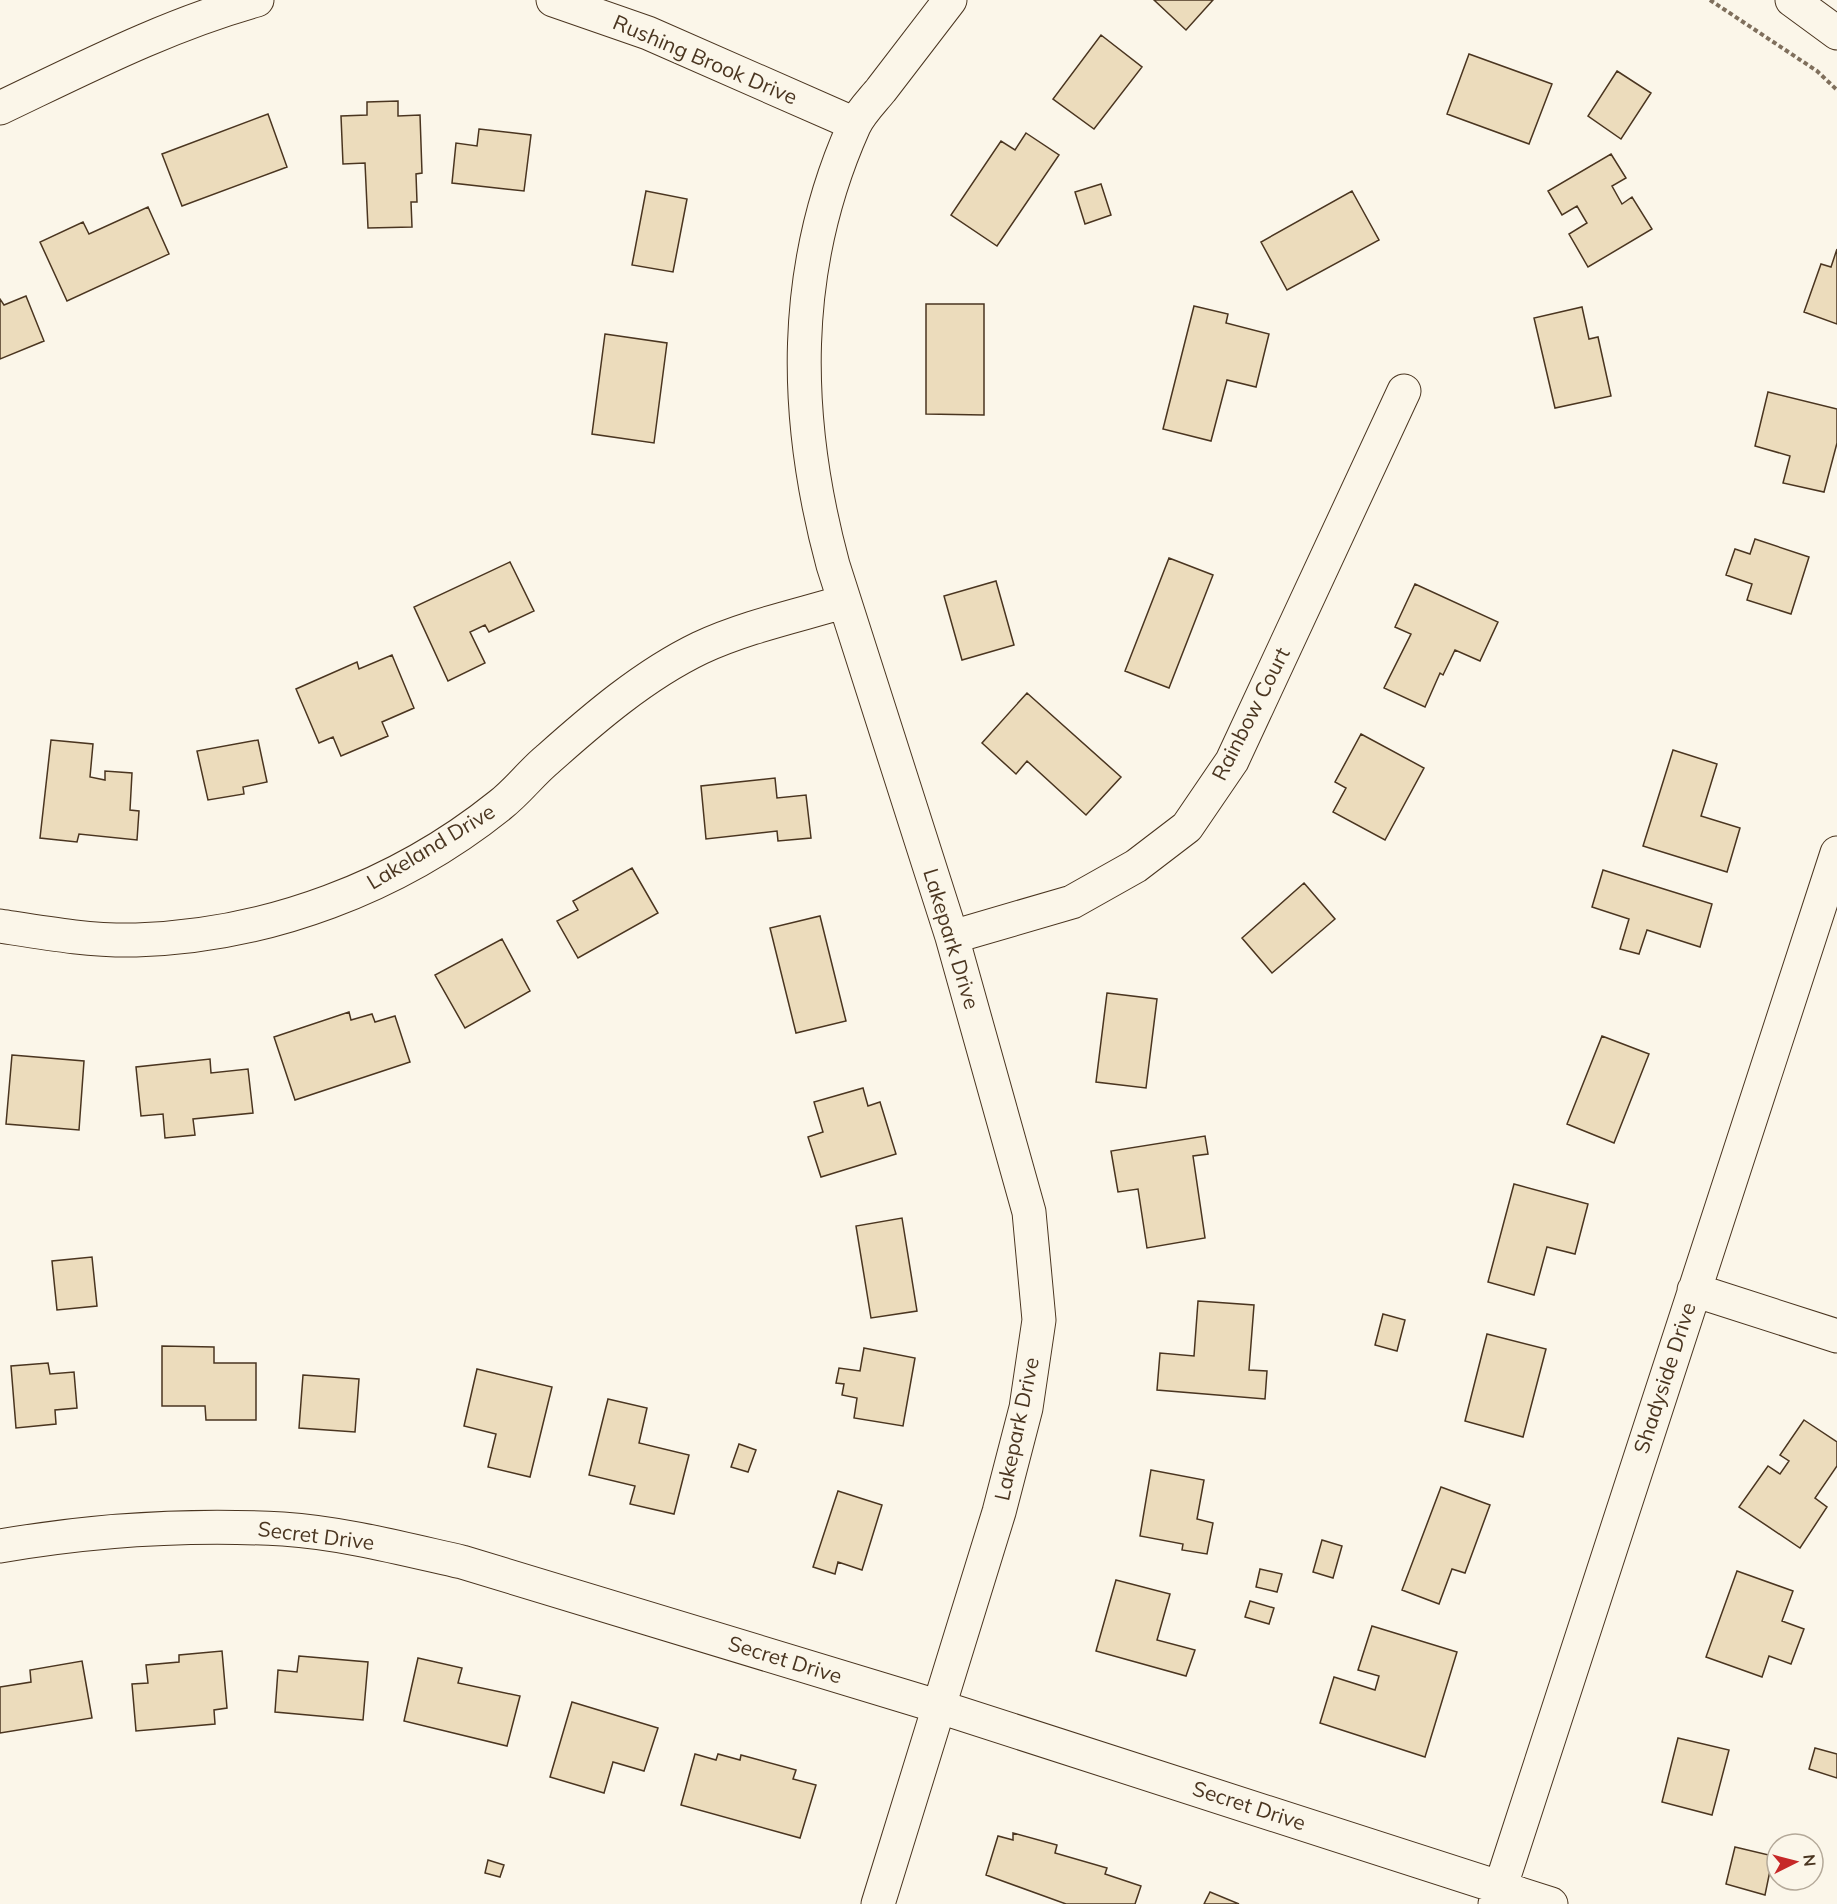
<svg xmlns="http://www.w3.org/2000/svg" width="1837" height="1904" font-family="Mulish,sans-serif">
<style>
.building{fill:#ecdcbc;stroke:#4a3520;stroke-width:1.5}
.lines{fill:none;stroke-linecap:round;stroke-linejoin:round}
.minor-casing{stroke:#4a3520;stroke-width:35}
.secondary-casing{stroke:#4a3520;stroke-width:35}
.path{stroke:#7f6f5c;stroke-width:4;stroke-dasharray:4.5 3;stroke-linecap:butt}
.minor{stroke:#fbf6e9;stroke-width:33}
.secondary{stroke:#fbf6e9;stroke-width:33}
.labels{text-anchor:middle;stroke-width:4.5;stroke-linejoin:round;paint-order:stroke}
.street-label{font-size:21px;fill:#4a3520;stroke:#fbf6e9}
</style>
<rect width="100%" height="100%" fill="#fbf6e9"/>
<path class="building" d="M1154 0H1213L1186 30Z
M1101 35 1142 67 1094 129 1053 99Z
M1469 54 1552 84 1529 144 1447 114Z
M1617 71 1651 93 1621 139 1588 116Z
M398 101V116L420 115 422 173 416 174 417 202H411L412 227 368 228 365 163 343 164 341 116 367 115V102Z
M268 114 287 167 182 206 162 154Z
M479 129 531 135 524 191 452 183 456 143 477 146Z
M1026 133 1059 155 997 246 951 215 1001 141 1015 150Z
M1611 154 1626 178 1612 186 1622 204 1632 197 1652 229 1588 267 1569 234 1587 223 1577 206 1562 215 1548 191Z
M1101 184 1111 215 1085 224 1075 192Z
M646 191 687 199 673 272 632 265Z
M1352 191 1379 240 1287 290 1261 242Z
M148 207 169 254 67 301 40 242 83 222 89 234Z
M1837 249V324L1804 312 1821 264 1831 267Z
M26 296 44 341 0 359V299L4 305Z
M926 304H984V415L926 414Z
M1194 306 1228 314 1226 323 1269 334 1256 387 1227 380 1211 441 1163 429Z
M1582 307 1589 339 1598 337 1611 396 1555 408 1534 318Z
M605 334 667 343 654 443 592 434Z
M1768 392 1837 409V443L1824 492 1783 483 1790 456 1755 446Z
M1755 539 1809 557 1791 614 1747 600 1752 584 1726 575 1735 549 1750 554Z
M1169 558 1213 575 1169 688 1125 671Z
M510 562 534 611 489 632 485 625 470 632 485 663 448 681 414 607Z
M996 581 1014 645 962 660 944 596Z
M1415 584 1498 622 1480 661 1455 650 1443 675 1440 673 1425 707 1384 688 1411 634 1395 627Z
M392 655 414 708 382 722 388 736 341 756 333 737 319 743 296 689 357 662 359 669Z
M1027 693 1121 777 1086 815 1027 761 1016 774 982 743Z
M1361 734 1424 768 1385 840 1333 812 1346 788 1335 782Z
M51 740 93 744 90 777 105 780V771L132 773 130 810 139 811 137 840 79 834 77 842 40 838Z
M258 740 267 782 243 787 244 794 208 800 197 751Z
M1673 750 1717 764 1701 816 1740 828 1727 872 1643 846Z
M775 778 777 798 806 795 811 838 778 841 777 831 706 839 701 786Z
M632 868 658 913 578 958 557 921 578 910 573 901Z
M1603 870 1712 904 1700 947 1647 930 1639 954 1620 949 1629 919 1592 907Z
M1304 883 1335 919 1272 973 1242 938Z
M820 916 846 1021 796 1033 770 928Z
M502 939 530 991 465 1028 435 975Z
M1107 993 1157 999 1146 1088 1096 1082Z
M349 1012 351 1020 372 1014 375 1022 395 1016 410 1062 295 1100 274 1037Z
M1602 1036 1649 1054 1614 1143 1567 1124Z
M12 1055 84 1061 79 1130 6 1124Z
M210 1059 211 1073 248 1069 253 1113 193 1119 195 1135 165 1138 163 1114 141 1116 136 1067Z
M863 1088 868 1106 880 1102 896 1154 821 1177 808 1137 823 1132 814 1102Z
M1205 1136 1208 1154 1193 1156 1205 1238 1147 1248 1138 1189 1118 1192 1111 1151Z
M1514 1184 1588 1204 1575 1254 1547 1247 1534 1295 1488 1282Z
M902 1218 917 1311 871 1318 856 1226Z
M92 1257 97 1306 57 1310 52 1261Z
M1198 1301 1254 1305 1249 1370 1267 1371 1265 1399 1157 1390 1160 1353 1194 1356Z
M1383 1314 1405 1320 1397 1351 1375 1345Z
M1487 1334 1546 1349 1523 1437 1465 1421Z
M162 1346 214 1347V1363H256V1420H206L205 1406H162Z
M864 1348 915 1358 903 1426 854 1418 857 1398 842 1395 844 1384 836 1383 839 1368 860 1371Z
M48 1363 50 1374 74 1372 77 1408 55 1410 56 1424 16 1428 11 1366Z
M477 1369 552 1387 530 1477 488 1467 496 1434 464 1426Z
M303 1375 359 1379 355 1432 299 1428Z
M608 1399 647 1408 639 1443 689 1455 674 1514 630 1504 635 1486 589 1475Z
M1804 1420 1837 1442V1466L1815 1498 1827 1507 1800 1548 1739 1507 1768 1466 1780 1474 1789 1461 1780 1455Z
M739 1444 756 1450 748 1472 731 1467Z
M1151 1470 1204 1480 1197 1519 1213 1523 1207 1554 1182 1550 1183 1544 1140 1536Z
M1441 1487 1490 1505 1465 1573 1452 1569 1439 1604 1402 1590Z
M838 1491 882 1505 862 1570 838 1562 835 1574 813 1567Z
M1322 1540 1342 1546 1333 1578 1313 1572Z
M1260 1569 1282 1574 1277 1592 1256 1587Z
M1737 1571 1793 1591 1782 1621 1804 1629 1791 1664 1769 1656 1762 1677 1706 1657Z
M1116 1580 1170 1594 1157 1640 1195 1650 1186 1676 1096 1651Z
M1250 1601 1274 1608 1269 1624 1245 1617Z
M1372 1626 1457 1652 1425 1757 1320 1723 1334 1677 1375 1690 1379 1676 1358 1670Z
M222 1651 227 1708 214 1710 215 1724 136 1731 132 1684 148 1683 146 1665 179 1662V1655Z
M299 1656 368 1662 363 1720 275 1712 278 1670 297 1672Z
M418 1658 462 1668 458 1683 520 1696 507 1746 404 1721Z
M82 1661 92 1718 0 1733V1687L31 1682 30 1670Z
M572 1702 658 1728 644 1771 613 1762 604 1793 550 1777Z
M1678 1738 1729 1750 1712 1815 1662 1802Z
M1815 1748 1837 1754V1778L1809 1769Z
M695 1754 716 1760 718 1754 740 1760 741 1755 796 1770 793 1779 816 1785 800 1838 681 1805Z
M1013 1833 1057 1845 1055 1853 1107 1868 1105 1874 1141 1886 1135 1904H1066L986 1875 998 1836 1013 1840Z
M1735 1847 1773 1856 1765 1895 1726 1884Z
M488 1860 504 1865 500 1877 485 1873Z
M1210 1892 1239 1904H1204Z"/>
<g class="lines">
<g class="minor-casing">
<path id="minor" d="M553 0 648 33 855 124
M0 108C84 68 167 25 257 0
M0 926C45 933 90 941 136 940 268 936 398 887 500 805 518 791 531 773 548 759 594 718 644 675 700 648 745 627 796 616 843 602
M952 937 1072 902 1136 866 1187 827 1232 761 1404 391
M1694 1290 1837 1336
M0 1546C93 1530 188 1524 283 1529 343 1533 404 1549 462 1562L940 1707 1551 1904
M878 1904 999 1512 1026 1408 1039 1320 1029 1212 952 937 833 565C793 417 790 269 854 126 860 113 872 101 881 90 904 60 927 30 950 0
M1495 1904 1837 853"/>
</g>
<g class="secondary-casing">
<path id="secondary" d="M1792 0 1837 33"/>
</g>
<path class="path" d="M1710 0 1817 71 1837 90"/>
<use href="#minor" class="minor"/>
<use href="#secondary" class="secondary"/>
</g>
<g class="labels">
<g class="street-label">
<text transform="translate(705 60) rotate(23)" y="7">Rushing Brook Drive</text>
<text transform="translate(1251 714) rotate(-63)" y="7">Rainbow Court</text>
<text transform="translate(431 847) rotate(-31)" y="7">Lakeland Drive</text>
<text transform="translate(951 939) rotate(73)" y="7">Lakepark Drive</text>
<text transform="translate(1665 1378) rotate(-72)" y="7">Shadyside Drive</text>
<text transform="translate(1017 1429) rotate(-78)" y="7">Lakepark Drive</text>
<text transform="translate(316 1536) rotate(7)" y="7">Secret Drive</text>
<text transform="translate(785 1660) rotate(17)" y="7">Secret Drive</text>
<text transform="translate(1249 1806) rotate(18)" y="7">Secret Drive</text>
</g>
</g>
<g transform="translate(1795 1862) rotate(84)"><circle r="28" fill="#fbf6e9" stroke="#b4a999" stroke-width="1.5"/>
<path d="M0-4.5L10 22L0 15L-10 22Z" fill="#c62828"/>
<text y="-9" font-size="16" font-weight="bold" text-anchor="middle" fill="#4a3520">N</text>
</g>
</svg>
